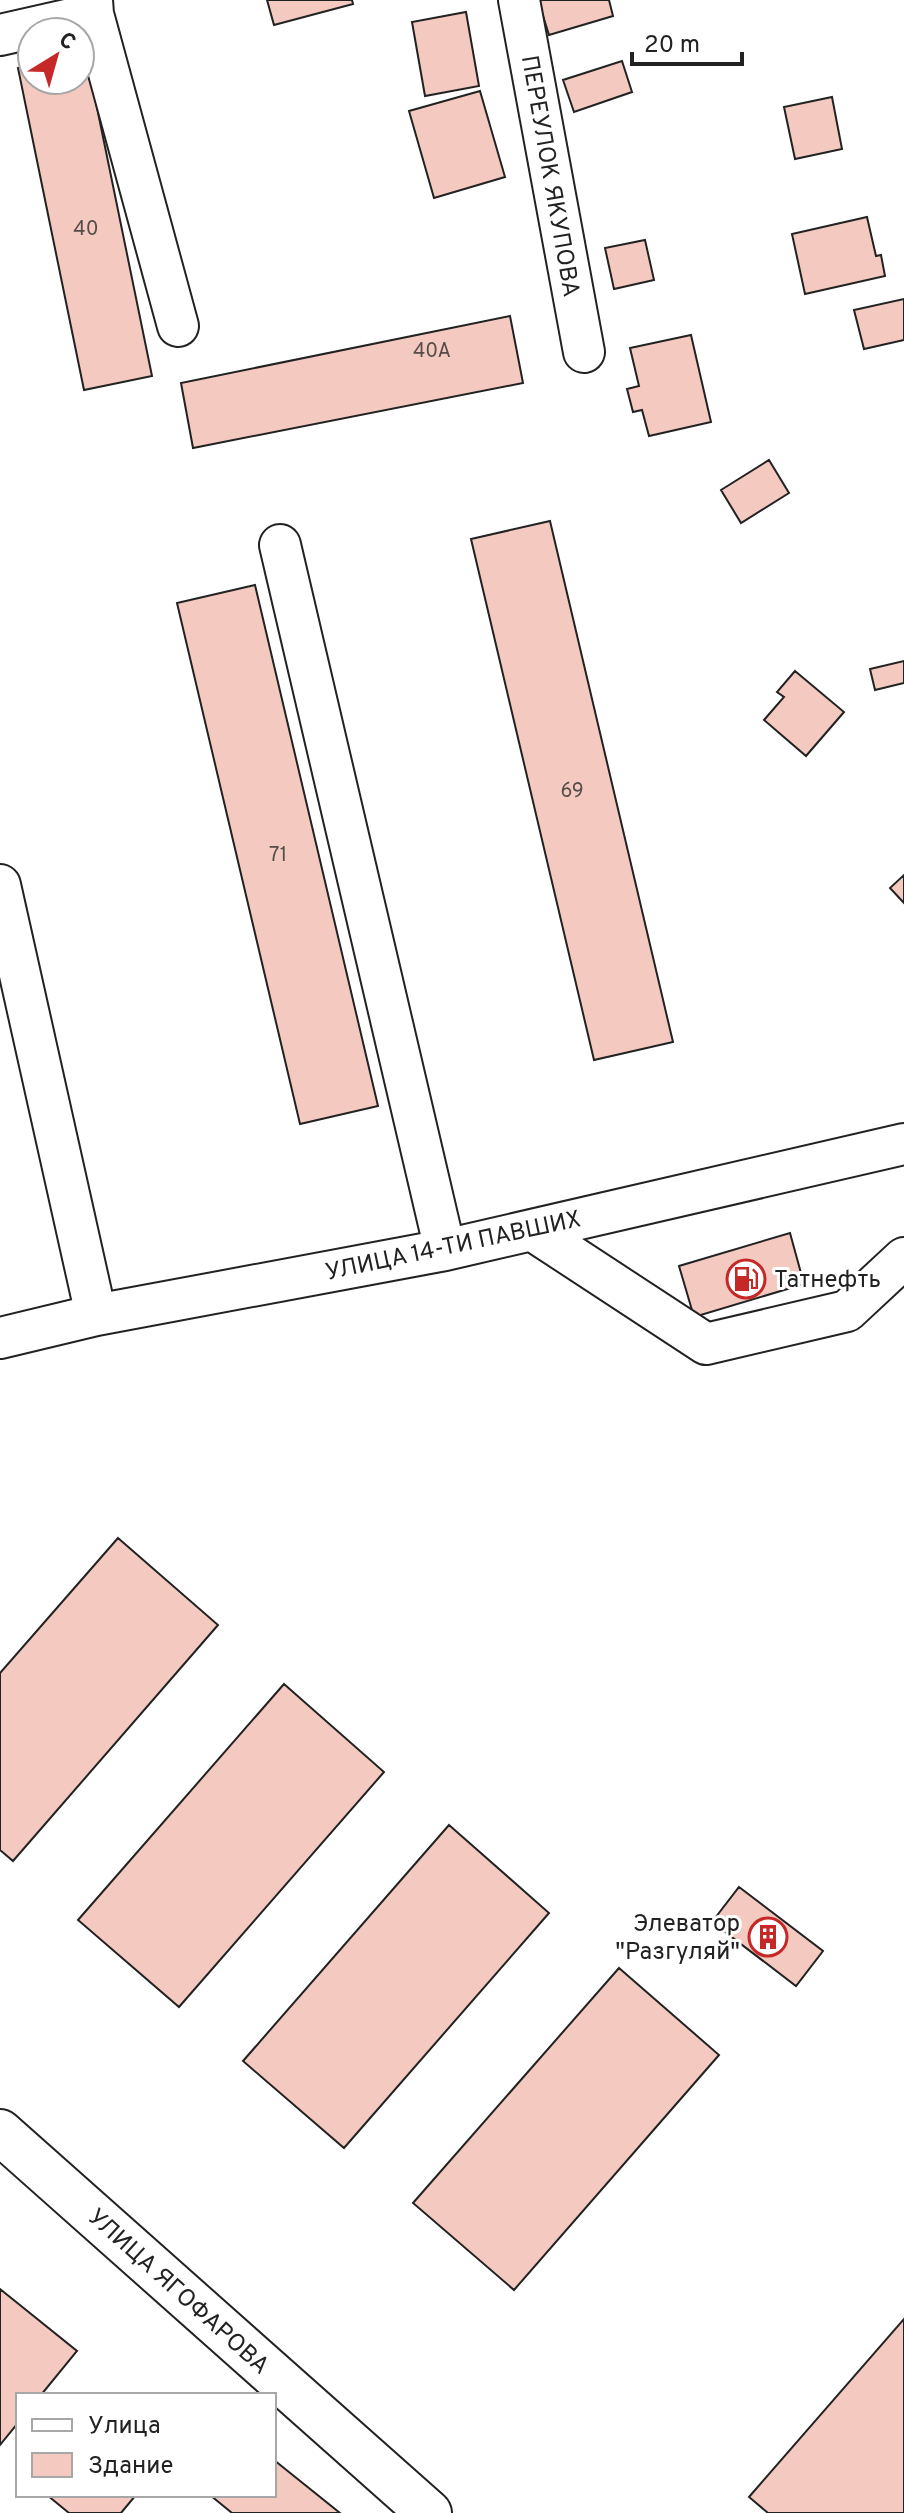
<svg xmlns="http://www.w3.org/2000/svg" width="904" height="2513" font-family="Overpass,sans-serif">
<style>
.building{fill:#f3c9c0;stroke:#222;stroke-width:2}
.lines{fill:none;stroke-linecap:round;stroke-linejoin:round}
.minor-casing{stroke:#222;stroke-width:44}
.major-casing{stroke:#222;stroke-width:48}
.minor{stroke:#fff;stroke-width:40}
.major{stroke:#fff;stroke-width:44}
.labels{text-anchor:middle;stroke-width:6;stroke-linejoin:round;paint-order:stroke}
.number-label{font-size:20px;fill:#564c4a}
.street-label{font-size:24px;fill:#222;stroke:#fff}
.poi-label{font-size:24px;fill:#222;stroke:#fff;text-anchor:start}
</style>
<rect width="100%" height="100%" fill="#fff"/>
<path class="building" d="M267 0H352L353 4 274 25Z
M538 0H609L613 16 549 35Z
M466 12 479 86 425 96 412 22Z
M86 54 152 376 84 390 18 68 32 65V80H80V55Z
M622 61 632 92 574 112 563 80Z
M480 91 505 177 434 198 409 111Z
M832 97 842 149 795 159 784 107Z
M867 217 876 256 881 255 885 276 805 294 792 234Z
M645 240 654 280 614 289 605 248Z
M904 299V340L864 349 854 310Z
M510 316 523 383 193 448 181 383Z
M691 335 711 422 649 436 642 410 633 412 627 389 639 386 630 348Z
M769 460 789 493 741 523 721 490Z
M550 521 673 1042 594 1060 471 539Z
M255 585 378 1106 300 1124 177 603Z
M904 661V683L875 690 870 669Z
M795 671 844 712 806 756 764 720 784 697 777 692Z
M904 875V903L890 888Z
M790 1233 804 1284 694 1317 679 1266Z
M118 1538 218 1625 13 1861 0 1850V1673Z
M284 1684 384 1772 179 2007 78 1920Z
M449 1825 549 1913 344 2148 243 2061Z
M739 1887 823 1951 796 1986 712 1922Z
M619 1968 719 2055 514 2290 413 2203Z
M0 2289 77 2351 41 2395H18V2423L0 2445Z
M904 2319V2513H768L749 2497Z
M274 2460 340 2513H232L210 2495H274Z
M47 2495H136L121 2513H69Z"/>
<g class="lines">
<g class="minor-casing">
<path id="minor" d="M519 0 584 352
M93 14 178 326
M0 35 93 14 92 0
M280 545 445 1250
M0 885 96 1315
M532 1230 706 1344 847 1311 904 1258
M0 1338 96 1315 445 1250 904 1144"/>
</g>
<g class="major-casing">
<path id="major" d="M0 2132 429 2513"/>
</g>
<use href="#minor" class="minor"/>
<use href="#major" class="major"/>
</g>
<defs>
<g id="fuel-ring" transform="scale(2)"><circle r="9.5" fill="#fff" stroke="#c62828" stroke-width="1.5"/><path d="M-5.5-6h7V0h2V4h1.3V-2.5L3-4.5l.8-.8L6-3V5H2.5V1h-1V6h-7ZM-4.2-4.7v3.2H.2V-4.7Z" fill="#c62828"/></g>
<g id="building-ring" transform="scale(2)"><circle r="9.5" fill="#fff" stroke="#c62828" stroke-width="1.5"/><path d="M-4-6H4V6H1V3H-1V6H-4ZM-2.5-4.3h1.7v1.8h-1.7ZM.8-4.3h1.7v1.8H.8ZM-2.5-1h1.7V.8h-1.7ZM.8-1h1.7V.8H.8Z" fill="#c62828"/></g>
</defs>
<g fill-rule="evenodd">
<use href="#fuel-ring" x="746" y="1279"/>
<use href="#building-ring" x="768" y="1937"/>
</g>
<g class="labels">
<g class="number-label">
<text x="86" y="235">40</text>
<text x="432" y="357">40А</text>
<text x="572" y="797">69</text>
<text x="278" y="861">71</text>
</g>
<g class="street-label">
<text transform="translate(551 176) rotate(80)" y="8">ПЕРЕУЛОК ЯКУПОВА</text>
<text transform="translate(453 1245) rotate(-12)" y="8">УЛИЦА 14-ТИ ПАВШИХ</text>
<text transform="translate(179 2291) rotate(42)" y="8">УЛИЦА ЯГОФАРОВА</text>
</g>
<g class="poi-label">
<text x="774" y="1287">Татнефть</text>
<text x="740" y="1931" text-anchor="end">Элеватор<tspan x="740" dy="28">"Разгуляй"</tspan></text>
</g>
</g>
<rect x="16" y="2393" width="260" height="104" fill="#ffffff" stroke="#a7a7a7" stroke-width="2"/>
<rect x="32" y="2419" width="40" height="12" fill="#ffffff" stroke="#a7a7a7" stroke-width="2"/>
<text x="88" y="2433" font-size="24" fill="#222222">Улица</text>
<rect x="32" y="2453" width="40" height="24" fill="#f3c9c0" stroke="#a7a7a7" stroke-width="2"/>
<text x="88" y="2473" font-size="24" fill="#222222">Здание</text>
<g transform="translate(56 56) rotate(37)"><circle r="38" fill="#ffffff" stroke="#a7a7a7" stroke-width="2"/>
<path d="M0-6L14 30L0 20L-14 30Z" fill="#c62828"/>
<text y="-12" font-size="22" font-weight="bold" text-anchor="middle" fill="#222222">С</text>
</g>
<path d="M632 52v12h110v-12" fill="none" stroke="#222222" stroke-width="4"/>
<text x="644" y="52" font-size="24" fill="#222222" stroke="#ffffff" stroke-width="6" paint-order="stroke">20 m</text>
</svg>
